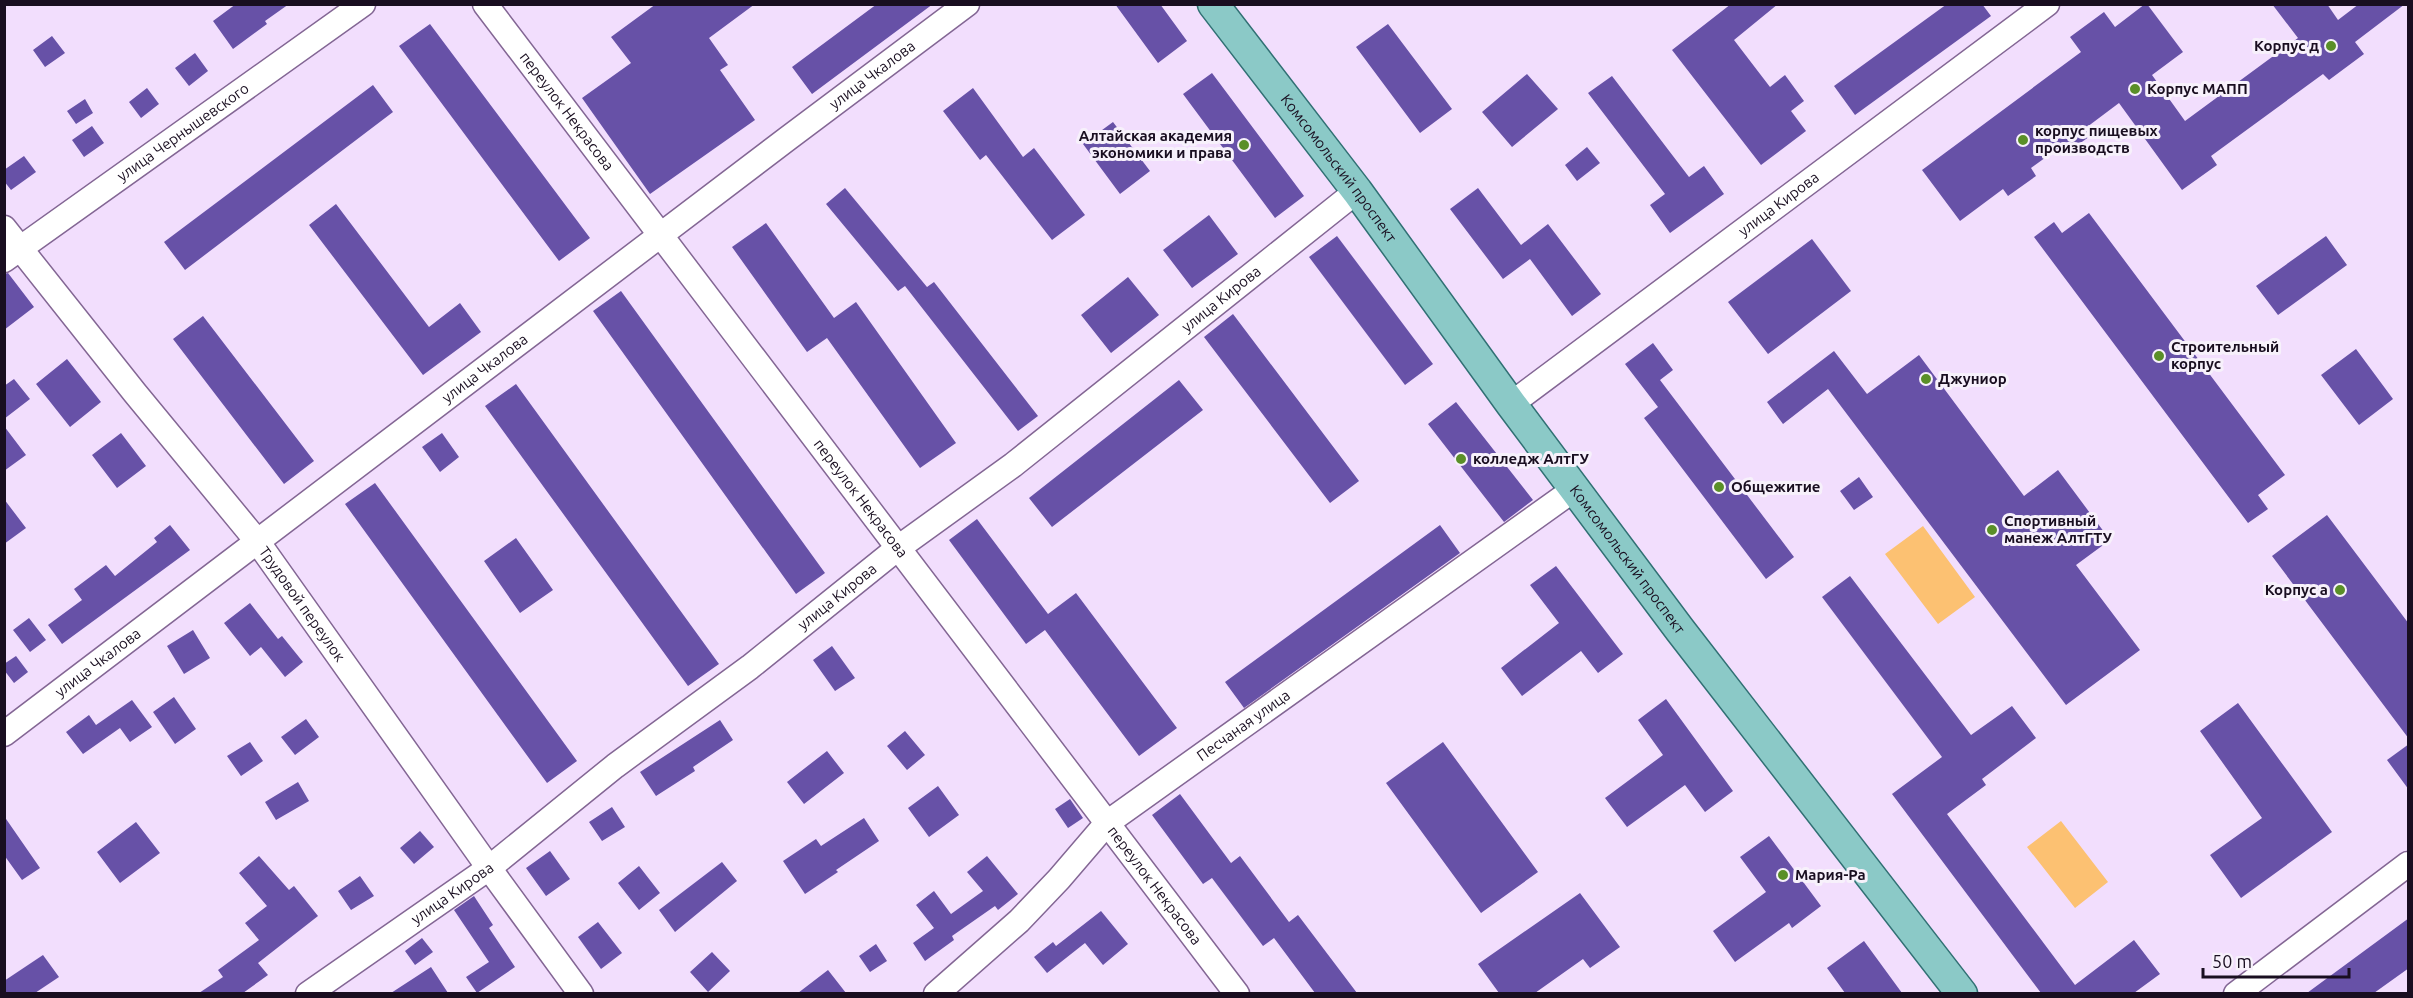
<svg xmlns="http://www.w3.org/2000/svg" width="2413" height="998" font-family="Ubuntu,sans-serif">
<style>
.green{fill:#fcc172}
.building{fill:#6751a7}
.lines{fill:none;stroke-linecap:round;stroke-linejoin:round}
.minor-casing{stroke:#836694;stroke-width:27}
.major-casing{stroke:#317074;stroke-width:33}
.minor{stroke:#fff;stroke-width:24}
.major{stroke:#8bc9c7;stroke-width:30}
.poi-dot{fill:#5a8f28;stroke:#f7f1fb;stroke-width:2}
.labels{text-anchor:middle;stroke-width:6;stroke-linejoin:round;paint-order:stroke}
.poi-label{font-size:15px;font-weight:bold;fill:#190e20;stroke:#f7f1fb;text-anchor:start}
.street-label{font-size:15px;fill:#190e20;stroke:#f7f1fb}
</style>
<rect width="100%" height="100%" fill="#f2defd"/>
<path class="green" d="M1923 526 1975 597 1938 624 1885 554Z
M2061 821 2108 882 2075 908 2027 847Z"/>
<path class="building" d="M236 4H289L265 21 267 24 233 49 213 21Z
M656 4H755L709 38 728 65 720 70 755 120 650 194 582 98 631 63 611 37Z
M877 4H933L812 94 792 67Z
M1115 4H1160L1187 41 1158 63Z
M1731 4H1778L1734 40 1770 87 1785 75 1804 101 1791 111 1806 131 1761 165 1672 50Z
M1947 4H1982L1991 16 1855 115 1834 86Z
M2145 4H2147L2183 52 2152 75 2185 121 2298 38 2272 4H2327L2338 20 2359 4H2405L2355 42 2364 54 2329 80 2323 74 2211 156 2217 165 2182 190 2119 103 2087 127 2093 134 2065 154 2060 147 2031 168 2036 176 2008 196 2003 189 1960 221 1922 170 2081 52 2070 37 2104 12 2115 27Z
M430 24 590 238 559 261 399 46Z
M1388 24 1452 109 1420 133 1356 47Z
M52 36 65 53 45 67 33 50Z
M195 53 208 71 189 86 175 68Z
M1212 73 1304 196 1275 218 1183 94Z
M1527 74 1558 109 1512 147 1482 112Z
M1612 76 1689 177 1704 166 1724 194 1670 233 1650 205 1665 194 1588 93Z
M373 85 393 112 185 270 164 242Z
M147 88 159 104 141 118 129 102Z
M973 88 1023 157 1034 148 1085 215 1052 240 986 155 980 160 943 111Z
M85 99 93 113 76 124 67 111Z
M1113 122 1150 171 1120 194 1083 144Z
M92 126 104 143 84 157 72 140Z
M1587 147 1600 163 1577 181 1565 165Z
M24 156 36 172 11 190 4 181V170Z
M845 188 927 287 934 282 1038 416 1018 431 905 286 898 291 826 204Z
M1478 188 1521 245 1548 224 1601 294 1572 316 1530 259 1503 279 1450 209Z
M336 204 429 327 460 303 481 332 423 375 309 225Z
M2089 213 2285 475 2258 495 2268 509 2248 523 2034 237 2054 222 2062 233Z
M1209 215 1238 254 1192 288 1163 250Z
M766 223 834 318 856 302 956 443 920 468 827 338 807 352 732 247Z
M1337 236 1433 364 1405 385 1309 257Z
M2326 236 2347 265 2278 315 2256 286Z
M1812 239 1851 291 1768 354 1728 302Z
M8 273 34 307 4 330V274Z
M1128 277 1159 315 1111 353 1081 315Z
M621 291 825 573 796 594 593 311Z
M1233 314 1359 481 1330 503 1204 337Z
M203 316 314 461 284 484 173 339Z
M1653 343 1673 370 1660 380 1794 557 1766 579 1644 418 1658 407 1625 364Z
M2356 349 2393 399 2359 425 2321 375Z
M1834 351 1867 394 1919 355 2024 496 2058 470 2110 540 2076 565 2140 650 2066 705 1828 389 1783 424 1767 402Z
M67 359 101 402 70 427 36 384Z
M14 379 30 399 4 419V386Z
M1179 380 1203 410 1052 527 1029 498Z
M516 384 719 664 688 686 485 406Z
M1456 402 1533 500 1504 522 1428 424Z
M4 426 26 455 4 471Z
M121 433 146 466 117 488 92 455Z
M442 433 459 457 440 472 422 447Z
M1859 477 1873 497 1854 510 1840 491Z
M375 483 577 761 547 783 345 504Z
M4 499 26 528 4 544Z
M2327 515 2409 624V739L2272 556Z
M977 519 1048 614 1076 593 1177 728 1139 756 1045 630 1026 644 949 540Z
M170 525 190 550 62 644 48 625 82 600 74 589 106 565 115 576 157 542 154 538Z
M1440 525 1460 553 1244 708 1225 682Z
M516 538 553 590 520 613 484 561Z
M1556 566 1623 654 1598 673 1581 651 1522 696 1501 668 1559 623 1530 585Z
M1850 576 1971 735 2012 706 2036 738 1982 779 1986 785 1947 814 2075 985 2134 940 2160 974 2134 993H2041L1892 794 1942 757 1822 597Z
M250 603 278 639 282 636 303 662 285 677 261 647 250 656 224 623Z
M29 618 46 640 30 652 13 630Z
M193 630 210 658 184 674 167 646Z
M832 646 855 678 835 691 813 660Z
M16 656 28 672 14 683 4 670V664Z
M174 697 196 729 175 744 153 712Z
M1666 699 1733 791 1705 812 1685 785 1627 827 1605 798 1663 755 1638 720Z
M132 700 152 727 130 742 120 728 83 754 66 732 89 715 96 725Z
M2238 703 2332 832 2241 898 2210 855 2262 818 2200 731Z
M306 719 319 737 295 755 281 737Z
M720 720 733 740 693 767 695 771 656 796 640 772Z
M905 731 925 755 907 770 887 746Z
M250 742 263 761 241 776 227 756Z
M1443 742 1538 872 1481 913 1386 783Z
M2409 744V790L2387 760Z
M827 751 844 773 804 804 787 782Z
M298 782 309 801 276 820 265 802Z
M938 786 959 815 929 837 908 808Z
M1180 794 1231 863 1240 856 1289 922 1298 915 1357 993H1315L1274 938 1263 946 1212 878 1203 884 1152 815Z
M1070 799 1083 818 1068 828 1055 809Z
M612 807 625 827 602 841 589 822Z
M4 816 40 868 22 880 4 855Z
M864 818 879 841 836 870 838 872 805 894 783 861 816 839 821 846Z
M136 822 160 853 120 883 97 852Z
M420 831 434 847 414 864 400 848Z
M1769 836 1821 906 1792 928 1789 923 1735 962 1713 931 1766 892 1740 857Z
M550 851 570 879 546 896 526 868Z
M259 856 289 890 294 886 318 916 258 963 268 975 243 993H199L223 977 218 970 259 940 245 923 267 906 239 873Z
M987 856 1018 894 998 910 995 906 952 936 954 940 925 961 913 943 934 928 916 905 934 891 951 914 983 891 967 872Z
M722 862 737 881 675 932 659 910Z
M639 866 660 893 639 910 618 883Z
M360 876 374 896 351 910 338 891Z
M1580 893 1620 947 1590 968 1583 959 1535 993H1499L1478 964Z
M474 896 493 925 489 928 515 967 477 993 466 977 489 962 454 910Z
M1101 911 1128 944 1103 965 1085 943 1047 973 1034 957 1053 942 1056 946Z
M2409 918V968L2374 993H2307Z
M598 922 622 953 601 969 578 937Z
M422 938 433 952 415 965 405 951Z
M1864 941 1902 993H1845L1827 968Z
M876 944 887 961 870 972 859 956Z
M712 952 730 971 708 992 690 972Z
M43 955 59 977 35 993H4V981Z
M431 967 448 993H391Z
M828 970 846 993H798Z"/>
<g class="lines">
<g class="minor-casing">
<g id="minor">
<path id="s1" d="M485 4 1237 994"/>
<path id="s2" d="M4 228 135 393 257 541 489 868 581 994"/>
<path id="s3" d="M4 260 363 4"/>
<path id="s4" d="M1511 404 2047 4"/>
<path id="s5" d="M4 734 787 139 967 4"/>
<path id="s6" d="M308 994 489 868 615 766 750 667 898 548 1013 465 1357 191"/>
<path id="s7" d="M936 994 1019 921 1059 879 1107 823 1576 488"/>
<path d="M2236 994 2408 864"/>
</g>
</g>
<g class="major-casing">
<g id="major">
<path id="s8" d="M1213 4 1357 191 1511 404 1680 630 1962 994"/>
</g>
</g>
<use href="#minor" class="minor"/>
<use href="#major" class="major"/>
</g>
<g class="poi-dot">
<circle cx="2331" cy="46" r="6"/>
<circle cx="2135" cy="89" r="6"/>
<circle cx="2023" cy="140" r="6"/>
<circle cx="1244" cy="145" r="6"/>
<circle cx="2159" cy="356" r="6"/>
<circle cx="1926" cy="379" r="6"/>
<circle cx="1461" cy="459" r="6"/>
<circle cx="1719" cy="487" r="6"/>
<circle cx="1992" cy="530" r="6"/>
<circle cx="2340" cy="590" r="6"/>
<circle cx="1783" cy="875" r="6"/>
</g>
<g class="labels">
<g class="poi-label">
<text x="2319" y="51" text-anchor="end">Корпус д</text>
<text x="2147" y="94">Корпус МАПП</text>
<text x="2035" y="136">корпус пищевых<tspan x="2035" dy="17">производств</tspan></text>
<text x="1232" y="141" text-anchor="end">Алтайская академия<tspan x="1232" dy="17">экономики и права</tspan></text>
<text x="2171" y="352">Строительный<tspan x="2171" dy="17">корпус</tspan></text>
<text x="1938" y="384">Джуниор</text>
<text x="1473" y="464">колледж АлтГУ</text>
<text x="1731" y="492">Общежитие</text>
<text x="2004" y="526">Спортивный<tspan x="2004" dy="17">манеж АлтГТУ</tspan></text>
<text x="2328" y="595" text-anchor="end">Корпус а</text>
<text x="1795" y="880">Мария-Ра</text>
</g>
<g class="street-label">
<text dy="5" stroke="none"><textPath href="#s5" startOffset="1090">улица Чкалова</textPath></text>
<text dy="5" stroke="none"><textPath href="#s1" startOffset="135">переулок Некрасова</textPath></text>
<text dy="5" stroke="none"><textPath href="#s3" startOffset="220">улица Чернышевского</textPath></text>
<text dy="5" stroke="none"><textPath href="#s8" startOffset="207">Комсомольский проспект</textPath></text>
<text dy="5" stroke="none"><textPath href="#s4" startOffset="334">улица Кирова</textPath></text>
<text dy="5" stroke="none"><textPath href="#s6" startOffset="1148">улица Кирова</textPath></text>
<text dy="5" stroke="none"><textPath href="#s5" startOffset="604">улица Чкалова</textPath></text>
<text dy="5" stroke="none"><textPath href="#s1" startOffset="621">переулок Некрасова</textPath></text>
<text dy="5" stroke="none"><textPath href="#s8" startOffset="693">Комсомольский проспект</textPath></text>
<text dy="5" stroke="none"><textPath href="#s6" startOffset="662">улица Кирова</textPath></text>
<text dy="5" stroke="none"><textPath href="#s2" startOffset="480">Трудовой переулок</textPath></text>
<text dy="5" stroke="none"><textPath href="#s5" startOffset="118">улица Чкалова</textPath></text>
<text dy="5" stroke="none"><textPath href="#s7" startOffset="410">Песчаная улица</textPath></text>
<text dy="5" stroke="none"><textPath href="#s1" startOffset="1107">переулок Некрасова</textPath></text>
<text dy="5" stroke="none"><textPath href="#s6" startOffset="176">улица Кирова</textPath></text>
</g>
</g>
<rect width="2413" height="998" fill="none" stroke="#190e20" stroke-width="12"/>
<path d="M2203 968v9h146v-9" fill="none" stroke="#190e20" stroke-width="3"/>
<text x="2212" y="968" font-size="18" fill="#190e20" stroke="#f7f1fb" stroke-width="4.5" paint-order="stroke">50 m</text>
</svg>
